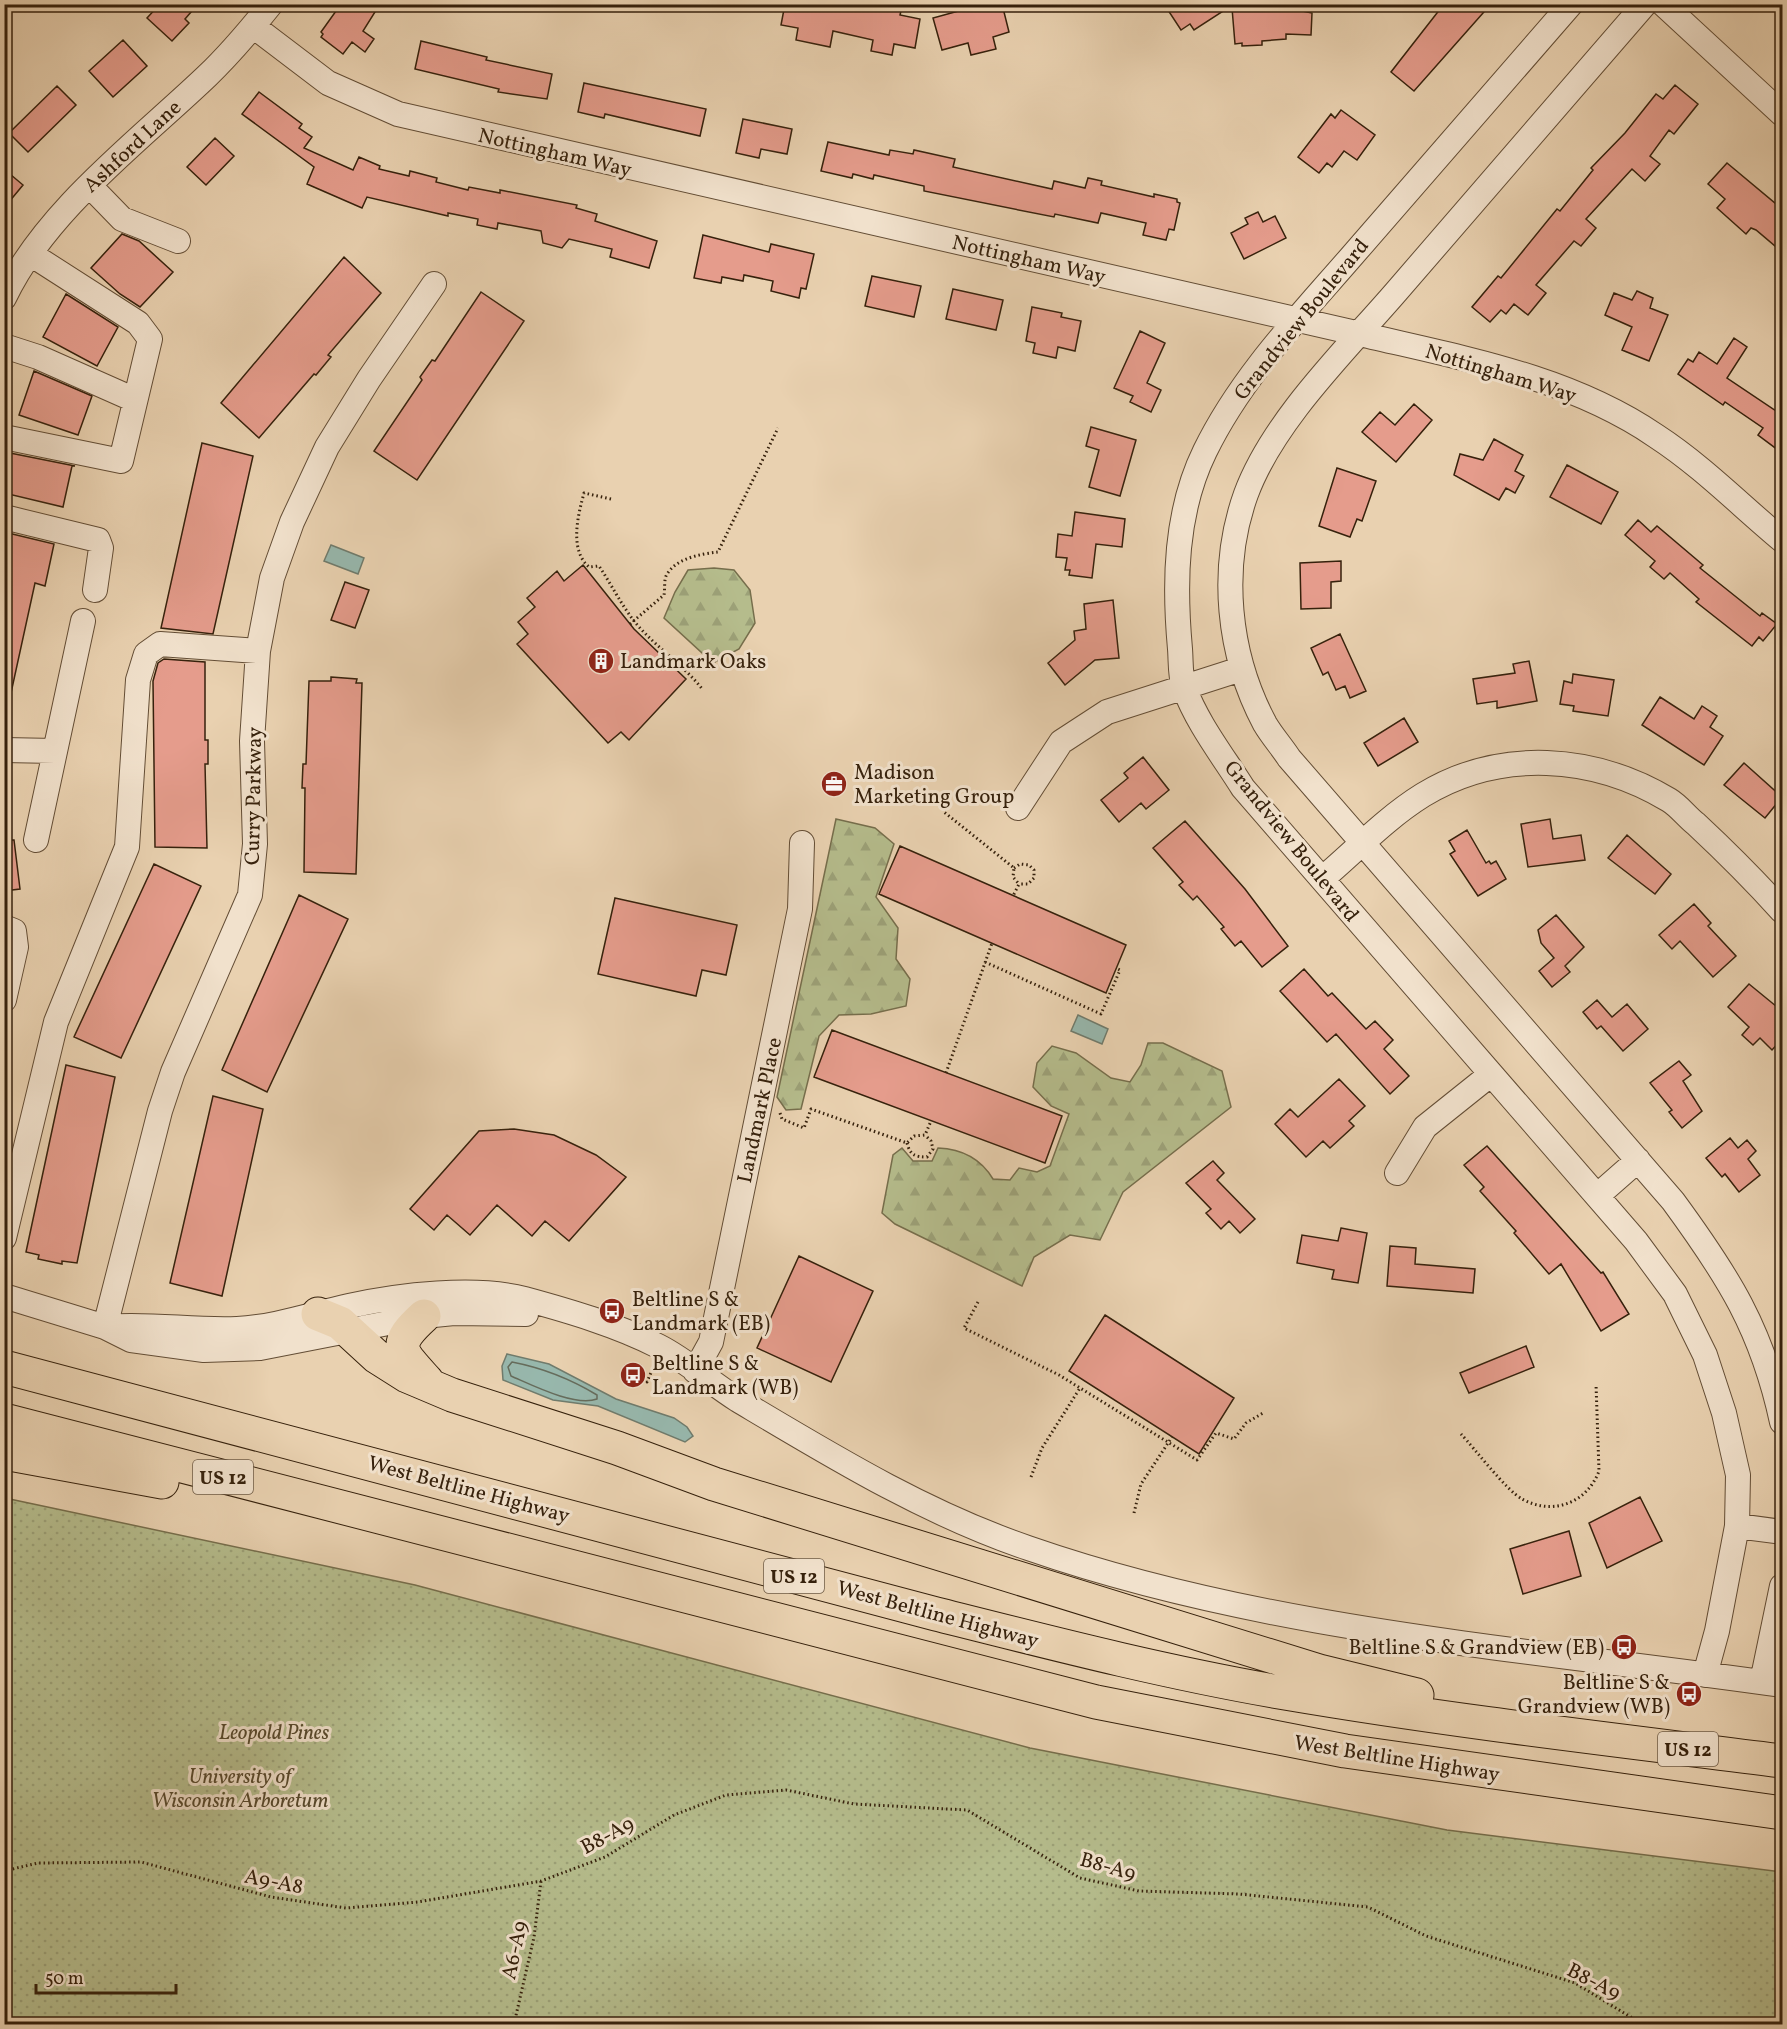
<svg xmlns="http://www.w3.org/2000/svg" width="1787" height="2029" font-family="Vollkorn,serif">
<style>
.forest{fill:url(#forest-firs);stroke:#766e4c;stroke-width:1.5}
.park{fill:url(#park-dots);stroke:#766e4c;stroke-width:1.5}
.water{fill:#97b7ac;stroke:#707b6c;stroke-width:1.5}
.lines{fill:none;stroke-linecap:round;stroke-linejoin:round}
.shore{stroke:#666c5c;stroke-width:1.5}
.building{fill:#e59c8c;stroke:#36210c;stroke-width:1.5}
.minor-casing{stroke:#634d35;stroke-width:26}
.highway-casing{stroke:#36210c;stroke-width:35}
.path{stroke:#36210c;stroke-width:3;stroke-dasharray:1.5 3;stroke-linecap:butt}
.minor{stroke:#f1e1cc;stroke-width:24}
.highway{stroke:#e9d1b0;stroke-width:33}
.labels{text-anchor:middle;stroke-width:6;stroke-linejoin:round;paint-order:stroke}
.shield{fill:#f1e1cc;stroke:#6e5b46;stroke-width:1.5}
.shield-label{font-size:20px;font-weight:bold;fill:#36210c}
.street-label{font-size:21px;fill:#36210c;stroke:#f1e1cc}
.poi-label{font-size:21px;fill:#36210c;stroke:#f1e1cc;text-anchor:start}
.park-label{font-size:21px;font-style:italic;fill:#56482c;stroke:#f1e1cc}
</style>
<defs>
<pattern id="forest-firs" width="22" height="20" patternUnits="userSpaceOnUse" patternTransform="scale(1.5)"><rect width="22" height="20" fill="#b5bc8c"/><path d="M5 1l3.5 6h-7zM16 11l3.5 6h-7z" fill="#9ca178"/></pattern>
<pattern id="park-dots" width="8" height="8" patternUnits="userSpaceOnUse" patternTransform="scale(1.5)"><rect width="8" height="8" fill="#b5bc8c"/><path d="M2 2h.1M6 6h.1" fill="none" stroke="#9ca178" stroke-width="1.8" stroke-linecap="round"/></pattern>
</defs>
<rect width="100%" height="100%" fill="#e9d1b0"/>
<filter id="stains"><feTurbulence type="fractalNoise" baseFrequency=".00333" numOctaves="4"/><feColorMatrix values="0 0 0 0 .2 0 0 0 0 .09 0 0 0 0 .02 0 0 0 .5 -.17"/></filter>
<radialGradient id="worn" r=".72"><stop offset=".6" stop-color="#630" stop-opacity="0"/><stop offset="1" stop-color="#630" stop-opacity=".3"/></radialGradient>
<path class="forest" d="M714 568 734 570 750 590 755 623 739 649 713 663 664 618 675 592 688 570Z
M836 819 875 828 894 844 876 897 898 928 896 959 910 979 906 1006 871 1014 839 1015 819 1036 801 1109 786 1110 777 1097Z
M1148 1043H1163L1222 1071 1231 1107 1123 1192 1100 1240 1070 1235 1034 1257 1022 1286 895 1224 882 1213 893 1155 902 1148 913 1161H932L938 1148C963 1149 981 1159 993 1179L1010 1180 1019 1168 1037 1172 1050 1166 1069 1114 1051 1106 1033 1087 1037 1063 1052 1046 1076 1053 1111 1078 1130 1082 1141 1065Z"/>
<path class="park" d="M5 1498 415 1585 1030 1748 1447 1830 1782 1872V2024H5Z"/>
<path class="water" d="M331 545 364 558 358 574 324 561Z
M1078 1015 1108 1029 1102 1044 1071 1031Z
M507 1354 549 1364 616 1399 674 1418 687 1427 693 1436 685 1442 598 1406 553 1400 503 1380 502 1366Z"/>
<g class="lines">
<path class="shore" d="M512 1362C543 1368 569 1378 597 1395V1399C575 1407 532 1385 511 1376L508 1367Z"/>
</g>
<path class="building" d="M160 4H198L185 19 189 23 172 41 147 18Z
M341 4H380L363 31 374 39 365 52 352 42 343 54 321 37 323 34 321 32Z
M785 4 902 7 900 15 920 19 915 48 894 44 892 55 871 51 873 40 833 31 830 47 796 40 798 28 781 25Z
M984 4H1002L1009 32 993 37 996 49 971 55 968 43 942 50 933 18Z
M1164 4H1218L1211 9 1228 8 1194 30 1190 24 1181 30Z
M1272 4 1273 8 1283 7 1312 13 1311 35 1286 34V39L1262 41V45L1242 46V43L1235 44 1232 8Z
M1444 4H1491L1414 91 1391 72Z
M123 40 147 66 113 97 89 71Z
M421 41 487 57 486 60 552 74 547 99 498 92 499 89 415 69Z
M584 83 706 109 700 136 605 114 604 118 578 112Z
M1675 85 1698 104 1674 134 1669 130 1650 156 1660 164 1645 181 1632 169 1586 219 1596 228 1581 246 1574 241 1536 285 1546 293 1528 315 1514 304 1506 314 1501 310 1490 322 1472 307 1498 276 1501 278 1557 209 1560 211 1593 170 1591 168 1625 133 1656 94 1663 99Z
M57 86 76 105 28 152 9 133Z
M259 92 302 124 299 128 312 137 304 148 353 170 359 157 380 166 379 169 409 176 410 171 437 178 436 182 468 190 469 187 500 193V190L577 205 576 208 597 214 595 221 657 241 649 268 610 257 612 249 569 239 562 248 543 243 541 231 498 223 497 229 477 225 478 219 448 213V216L367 197 362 208 307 184 314 167 242 114Z
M1341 110 1375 135 1357 160 1344 151 1332 167 1327 163 1319 173 1298 157 1331 114 1335 118Z
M743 119 792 129 787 154 761 149 759 158 736 153Z
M215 138 234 156 206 185 187 167Z
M828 142 889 155 890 150 913 154 914 150 955 159 953 167 1052 189 1054 181 1085 188 1088 178 1102 181 1101 185 1154 197V194L1177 199V202L1180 203 1174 230 1169 229 1166 240 1143 235 1146 223 1101 213 1098 223 1055 214 1054 217 924 191V186L874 175 873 179 853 174 852 178 821 171Z
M1727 163 1782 209V252L1756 230 1751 228 1746 234 1717 208 1725 199 1708 184Z
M4 169 23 185 4 208Z
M1258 212 1263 222 1275 216 1286 238 1244 259 1231 233 1248 224 1245 218Z
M122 234 139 241 173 272 140 307 120 294 91 268Z
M703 235 769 252 771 244 814 254 806 289 801 288 799 298 771 291 773 281 744 275 743 281 722 277 721 283 694 278Z
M344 257 381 293 328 355 331 357 316 375 314 374 259 438 221 403Z
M872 276 921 286 914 317 865 306Z
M953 289 1003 300 996 330 946 319Z
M1637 291 1653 298 1650 308 1668 315 1649 361 1622 350 1632 327 1605 315 1614 293 1632 300Z
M481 292 524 321 417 480 374 451 422 380 420 377 432 360 435 361Z
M66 294 118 327 97 366 43 337Z
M1032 307 1062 313 1061 317 1081 321 1075 351 1058 347 1056 358 1033 353 1035 343 1026 341Z
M1140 331 1165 343 1147 383 1161 390 1151 412 1130 402 1133 396 1114 388Z
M1734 338 1747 347 1727 378 1782 415V453L1758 435 1763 428 1725 402 1723 405 1678 374 1688 359 1693 362 1699 352 1717 364Z
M34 371 92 396 78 435 19 415Z
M1414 404 1432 420 1396 462 1362 432 1380 412 1395 425Z
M1091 427 1136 440 1120 496 1089 487 1099 450 1086 446Z
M1494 439 1523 455 1515 471 1524 476 1515 493 1506 488 1499 500 1454 475 1460 454 1483 460Z
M202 443 253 456 213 634 161 628Z
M10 453 75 466H72L63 507 4 493V476Z
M1567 465 1618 492 1601 524 1550 497Z
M1337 468 1376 481 1362 521 1357 519 1350 537 1319 526Z
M1075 512 1125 519 1122 547 1096 544 1092 578 1069 575 1070 570H1065L1067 558 1056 557 1058 534 1072 536Z
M1638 520 1651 532 1657 526 1703 565 1700 568 1760 616 1762 613 1777 624 1763 641 1759 637 1752 646 1696 602 1699 599 1670 573 1664 579 1650 567 1655 561 1625 535Z
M4 532 54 544 45 586 35 583 11 693H4Z
M1341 561V581L1331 582V608L1301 609 1300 563Z
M583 565 634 629 686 679 629 740 621 732 608 743 517 644 528 634 518 622 535 607 527 598 557 571 564 581Z
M345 582 369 590 355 628 331 620Z
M1113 600 1119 658 1095 660 1065 685 1048 663 1075 640 1074 631 1086 629 1084 604Z
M1340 634 1366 691 1350 698 1345 686 1336 690 1328 672 1323 675 1311 648Z
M164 659 205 662V740H208V764H205L207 848 155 847 153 681 158 663Z
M1529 661 1537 701 1497 708V701L1477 704 1473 679 1515 673 1513 664Z
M1573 674 1614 680 1608 716 1573 711 1574 706 1560 704 1564 681 1572 683Z
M331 677 357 679 356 683H362L356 874 304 872 305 788H302L303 764H306L309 681H331Z
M1660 697 1694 719 1702 706 1717 716 1710 727 1723 736 1704 765 1642 725Z
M1404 718 1418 742 1378 766 1364 743Z
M1143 757 1169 790 1146 809 1141 803 1119 822 1101 800 1128 778 1124 773Z
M1744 763 1782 797 1765 818 1724 785Z
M1550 819 1553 839 1581 835 1585 860 1528 867 1521 824Z
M1185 821 1245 889 1288 946 1262 967 1241 941 1235 946 1221 929 1224 927 1197 896 1193 900 1179 885 1183 882 1153 848Z
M1467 830 1486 863 1489 861 1491 864 1496 861 1506 879 1478 896 1450 854 1455 851 1449 841Z
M1627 835 1671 874 1655 894 1608 858Z
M4 840H14L20 889 4 891Z
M900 846 1126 945 1106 993 879 894Z
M154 864 201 886 121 1058 74 1037Z
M299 895 348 919 267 1092 222 1070Z
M615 898 737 925 726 975 702 970 696 996 598 974Z
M1694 904 1711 923 1708 926 1736 956 1713 977 1680 941 1672 949 1659 935Z
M1556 915 1584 947 1565 966 1570 972 1552 987 1539 971 1554 958 1541 943 1538 930Z
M1304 969 1328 996 1332 993 1366 1029 1375 1021 1393 1040 1384 1049 1409 1076 1390 1094 1336 1034 1327 1042 1280 991Z
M1749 984 1782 1011V1039L1772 1050 1760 1038 1753 1045 1742 1035 1749 1027 1728 1007Z
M1597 1000 1612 1017 1627 1004 1648 1029 1623 1051 1601 1026 1597 1029 1583 1012Z
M832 1030 1062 1116 1045 1163 814 1077Z
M1679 1061 1691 1075 1683 1081 1702 1111 1682 1128 1669 1112 1672 1110 1650 1083Z
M66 1065 115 1077 77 1263 62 1261V1264L38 1259 39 1255 26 1252Z
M1339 1079 1365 1106 1349 1121 1354 1126 1330 1148 1323 1141 1306 1157 1275 1124 1290 1109 1298 1117Z
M213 1096 263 1109 222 1296 170 1283Z
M514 1129 554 1135 596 1155 626 1177 569 1241 545 1221 532 1236 497 1205 470 1235 447 1215 434 1230 410 1209 479 1131Z
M1730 1138 1738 1148 1747 1140 1756 1151 1748 1159 1760 1175 1739 1192 1725 1174 1722 1177 1706 1158Z
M1487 1146 1601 1273 1603 1272 1629 1314 1601 1331 1561 1264 1549 1274 1514 1233 1516 1231 1480 1191 1484 1187 1464 1165Z
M1213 1161 1224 1173 1217 1180 1255 1219 1240 1233 1229 1221 1221 1229 1206 1213 1211 1209 1186 1183Z
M1341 1228 1367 1233 1358 1283 1332 1279 1334 1270 1297 1263 1302 1235 1338 1241Z
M1390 1246 1416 1248 1415 1264 1475 1269 1473 1293 1387 1286Z
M799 1256 873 1291 831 1382 757 1348Z
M1105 1315 1234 1398 1199 1454 1069 1371Z
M1526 1346 1534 1367 1469 1393 1460 1373Z
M1640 1497 1662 1541 1607 1568 1589 1523Z
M1569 1531 1581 1576 1523 1594 1510 1549Z"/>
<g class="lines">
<g class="minor-casing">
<path id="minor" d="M1571 4C1500 86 1429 168 1358 249 1303 313 1242 375 1205 451 1175 512 1174 583 1180 649 1181 661 1180 676 1184 687 1197 723 1223 756 1243 788L1636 1241 1675 1294 1705 1355 1724 1413 1738 1475 1737 1526 1717 1631 1705 1675
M1645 4C1562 100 1479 196 1396 292 1345 351 1273 421 1246 494 1219 569 1228 655 1265 724 1272 736 1282 747 1289 758L1673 1201C1728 1276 1762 1329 1782 1422
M1663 4 1782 114
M253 26 328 83 398 114 1360 334C1461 358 1568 376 1656 436 1702 466 1740 505 1782 540
M90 186 122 219 178 241
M4 298C45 211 139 141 207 76 230 54 251 29 271 4
M4 346 38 357 135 400
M4 437 121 461 150 339 138 323 32 255
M4 517 98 540 101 548 95 590
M4 750 55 751
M1018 808 1061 742 1107 712 1241 669
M36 840 83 621
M1322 879C1355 851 1386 818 1423 795 1500 748 1594 755 1669 800 1679 806 1687 817 1696 824 1726 852 1755 881 1782 911
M4 927 14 931 16 947 4 1000
M1397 1173 1425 1127 1490 1075
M1597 1196 1638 1160
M4 1238 56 1022 127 847 138 680 146 654 160 644 258 651
M4 1296 105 1327 131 1340 204 1350 260 1348 424 1316 454 1313 526 1314
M105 1327C150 1323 193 1331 237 1329 276 1327 312 1314 349 1306 399 1295 475 1286 525 1299 569 1311 617 1325 658 1346 686 1360 711 1383 738 1400 832 1456 925 1513 1028 1548 1270 1632 1531 1649 1782 1685
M105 1327 160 1111 173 1072 250 895 255 844 252 741 258 651 272 578 292 522 327 447 369 379 434 284
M695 1371 711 1342 800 909 802 843
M1737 1526 1782 1532
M1762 1682 1782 1586"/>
</g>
<g class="highway-casing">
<path id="highway" d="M318 1314 340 1323 377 1357 407 1376 452 1395 617 1448 714 1484 1319 1671 1417 1695
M424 1316C391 1346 400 1351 427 1381
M4 1367 936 1614C1051 1643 1167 1673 1285 1693 1450 1721 1616 1740 1782 1761
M4 1420 1096 1702 1345 1751 1782 1813
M4 1453 162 1482"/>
</g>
<path class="path" d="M611 499 584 493C578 515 569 550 589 567L599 566C611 584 621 604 634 621 655 647 683 664 703 690
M630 624 664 595C665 590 664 581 666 576 675 558 701 554 718 552L778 428
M945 804 944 812 1014 868 1013 877 1019 884 1013 896
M1014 868 1020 864 1029 865 1034 870V878L1028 884H1019
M985 962 1101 1014 1120 970 1116 968
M946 1073 992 943
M780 1113 782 1119 804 1128 811 1109 907 1143 914 1136 925 1135 931 1121
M907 1143C910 1155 915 1157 927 1157L933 1149 931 1141 925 1135
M978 1302 964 1328 1059 1375 1197 1460 1216 1433 1234 1439 1246 1423 1263 1413
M638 1378 647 1382 653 1368
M1461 1434C1475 1449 1506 1490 1522 1499 1553 1516 1587 1503 1599 1471L1596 1384
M1031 1477 1042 1448 1080 1388
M1134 1513 1141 1484 1172 1437
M4 1871 38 1863 141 1862 271 1897 346 1908 418 1902 541 1881 605 1857 674 1815 726 1795 786 1790 854 1804 967 1810 1080 1878 1139 1891 1239 1894 1368 1907 1426 1936 1575 1983 1642 2024
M514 2024 534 1937 541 1881"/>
<use href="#minor" class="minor"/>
<use href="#highway" class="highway"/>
</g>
<defs>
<g id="building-disc" transform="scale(1.35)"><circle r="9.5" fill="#8f2418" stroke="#f1e1cc"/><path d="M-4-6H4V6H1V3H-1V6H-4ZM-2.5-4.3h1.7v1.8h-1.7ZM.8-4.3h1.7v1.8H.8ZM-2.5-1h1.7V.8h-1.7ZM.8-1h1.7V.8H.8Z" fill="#fff"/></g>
<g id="office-disc" transform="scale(1.35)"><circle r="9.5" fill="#8f2418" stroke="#f1e1cc"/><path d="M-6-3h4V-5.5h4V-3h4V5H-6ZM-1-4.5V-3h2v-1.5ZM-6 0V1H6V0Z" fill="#fff"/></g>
<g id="bus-disc" transform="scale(1.35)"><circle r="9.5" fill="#8f2418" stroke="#f1e1cc"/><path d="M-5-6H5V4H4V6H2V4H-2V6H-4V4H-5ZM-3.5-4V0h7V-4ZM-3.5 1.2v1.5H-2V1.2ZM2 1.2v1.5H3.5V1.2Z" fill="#fff"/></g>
</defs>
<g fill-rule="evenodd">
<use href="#building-disc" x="601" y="661"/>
<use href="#office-disc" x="834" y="784"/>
<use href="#bus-disc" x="612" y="1311"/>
<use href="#bus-disc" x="633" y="1375"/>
<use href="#bus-disc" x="1624" y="1647"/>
<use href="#bus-disc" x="1689" y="1694"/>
</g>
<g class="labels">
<g class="shield">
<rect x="193" y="1460" width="60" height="34" rx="4.5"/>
<rect x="764" y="1559" width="60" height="34" rx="4.5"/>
<rect x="1658" y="1732" width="60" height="34" rx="4.5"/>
</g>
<g class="shield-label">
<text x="223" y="1484">US 12</text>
<text x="794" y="1583">US 12</text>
<text x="1688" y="1756">US 12</text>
</g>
<g class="street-label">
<text transform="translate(132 146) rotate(-43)" y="7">Ashford Lane</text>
<text transform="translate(555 152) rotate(13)" y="7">Nottingham Way</text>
<text transform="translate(1029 259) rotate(13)" y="7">Nottingham Way</text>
<text transform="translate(1301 319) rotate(-51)" y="7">Grandview Boulevard</text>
<text transform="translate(1501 373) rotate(17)" y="7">Nottingham Way</text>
<text transform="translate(253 796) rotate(-89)" y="7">Curry Parkway</text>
<text transform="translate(1292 841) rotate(51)" y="7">Grandview Boulevard</text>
<text transform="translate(759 1110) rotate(-78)" y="7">Landmark Place</text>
<text transform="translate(469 1489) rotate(15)" y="7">West Beltline Highway</text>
<text transform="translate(938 1614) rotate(15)" y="7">West Beltline Highway</text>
<text transform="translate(1397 1758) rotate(9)" y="7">West Beltline Highway</text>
<text transform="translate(607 1835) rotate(-28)" y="7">B8-A9</text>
<text transform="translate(1108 1866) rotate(16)" y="7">B8-A9</text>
<text transform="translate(274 1881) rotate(11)" y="7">A9-A8</text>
<text transform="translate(514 1950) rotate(-78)" y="7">A6-A9</text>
<text transform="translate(1594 1981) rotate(27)" y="7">B8-A9</text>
</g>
<g class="poi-label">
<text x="620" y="668">Landmark Oaks</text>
<text x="854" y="779">Madison<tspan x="854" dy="24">Marketing Group</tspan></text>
<text x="632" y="1306">Beltline S &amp;<tspan x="632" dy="24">Landmark (EB)</tspan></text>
<text x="652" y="1370">Beltline S &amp;<tspan x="652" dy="24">Landmark (WB)</tspan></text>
<text x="1604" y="1654" text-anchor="end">Beltline S &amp; Grandview (EB)</text>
<text x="1670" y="1689" text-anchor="end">Beltline S &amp;<tspan x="1670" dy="24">Grandview (WB)</tspan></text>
</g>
<g class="park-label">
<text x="274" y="1739">Leopold Pines</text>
<text x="240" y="1783">University of<tspan x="240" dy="24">Wisconsin Arboretum</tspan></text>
</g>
</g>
<rect width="1787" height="2029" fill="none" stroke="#e9d1b0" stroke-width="24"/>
<rect x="6" y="6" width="1775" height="2017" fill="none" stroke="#36210c" stroke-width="3"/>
<rect x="12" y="12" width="1763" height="2005" fill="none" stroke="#36210c" stroke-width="1.5"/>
<path d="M36 1984v9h140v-9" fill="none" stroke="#36210c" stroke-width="3"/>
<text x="45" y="1984" font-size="18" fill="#36210c" stroke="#f1e1cc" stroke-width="4.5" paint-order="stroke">50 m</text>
<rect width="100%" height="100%" filter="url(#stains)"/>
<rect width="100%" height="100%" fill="url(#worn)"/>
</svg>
